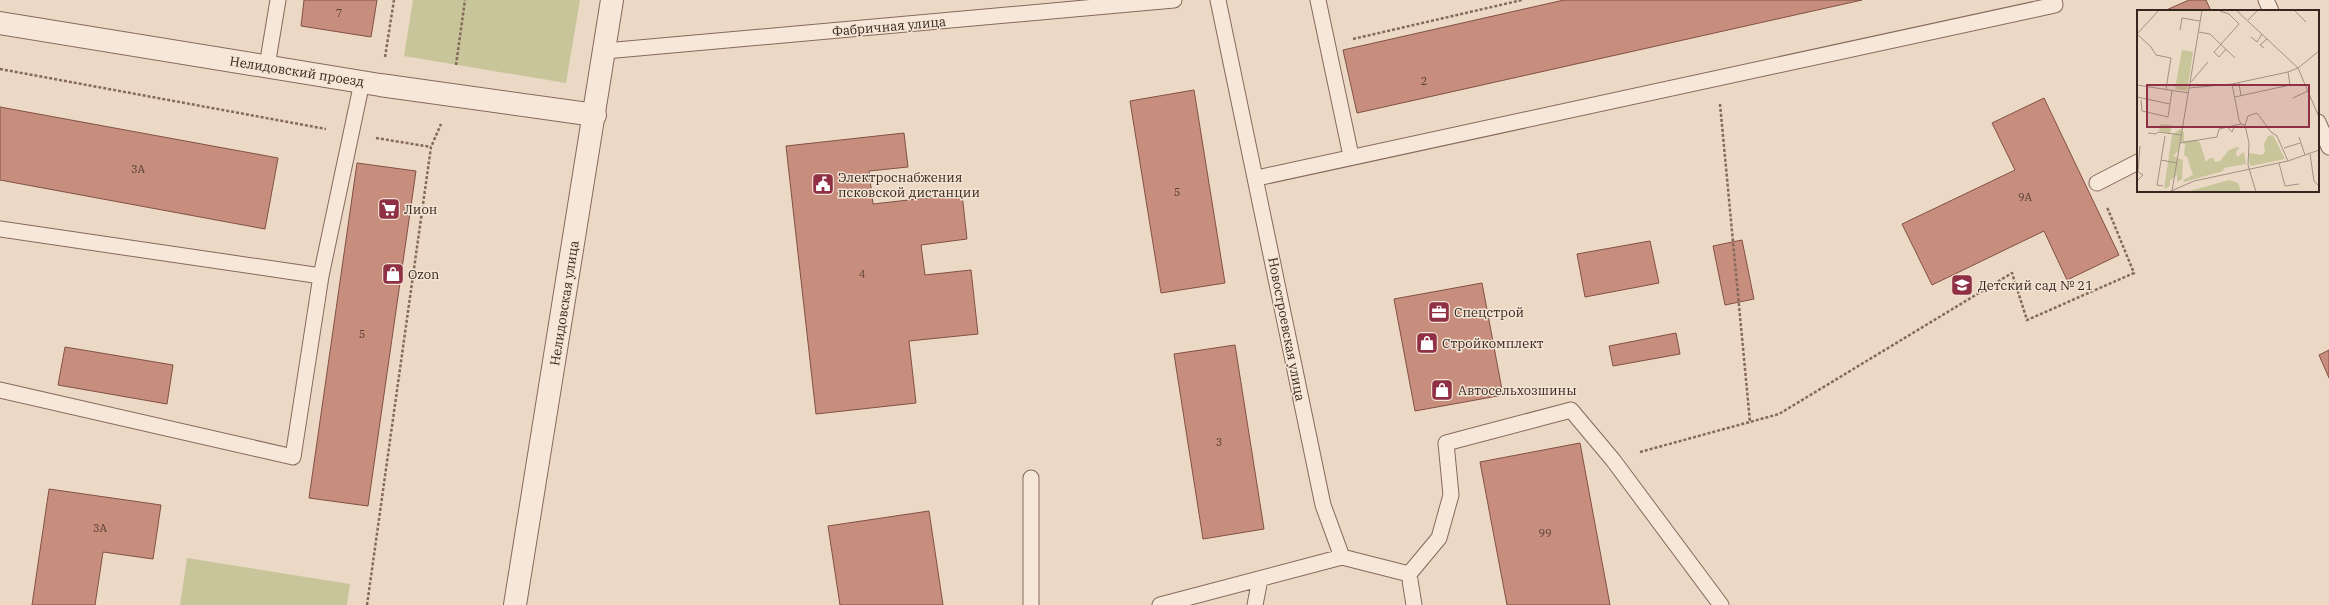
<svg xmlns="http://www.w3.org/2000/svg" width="2329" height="605" font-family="'IBM Plex Serif',serif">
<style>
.green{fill:#c8c59a}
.building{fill:#c78e7d;stroke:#825044}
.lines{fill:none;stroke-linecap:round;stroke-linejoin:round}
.service-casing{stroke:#856a5c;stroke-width:17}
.minor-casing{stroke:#856a5c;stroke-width:24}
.tertiary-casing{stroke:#856a5c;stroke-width:24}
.path{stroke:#856a5c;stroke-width:2.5;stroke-dasharray:3 2;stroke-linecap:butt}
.service{stroke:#f6e7d8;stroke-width:15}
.minor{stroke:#f6e7d8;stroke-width:22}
.tertiary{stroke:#f6e7d8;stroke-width:22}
.labels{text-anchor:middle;stroke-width:3;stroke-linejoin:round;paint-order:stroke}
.number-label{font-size:11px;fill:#5a4036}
.street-label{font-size:13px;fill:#36261f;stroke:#f3e4d4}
.poi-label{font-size:13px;fill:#36261f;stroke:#f3e4d4;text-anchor:start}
.inset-road{fill:none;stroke:#a39183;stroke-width:1}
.view{fill:#903044;fill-opacity:0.15;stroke:#903044;stroke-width:2}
.inset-edge{fill:none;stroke:#36261f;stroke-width:2}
</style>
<rect width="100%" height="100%" fill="#ebd8c5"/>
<path class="green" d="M413 0H580L566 83 404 56Z
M187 558 350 584 347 605H180Z"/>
<path class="building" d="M304 0H377L371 37 301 26Z
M1564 0H1862L1357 113 1343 50Z
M2189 0H2206L2211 11H2164Z
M1194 90 1225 283 1161 293 1130 101Z
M2044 98 2119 255 2067 280 2044 231 1932 285 1902 224 2015 170 1992 123Z
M0 107 278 158 265 229 0 180Z
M904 133 908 167 869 171 873 204 962 194 967 239 921 245 925 275 971 270 978 334 909 341 916 403 816 414 786 146Z
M357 163 416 171 368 506 309 498Z
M1742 240 1754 299 1725 305 1713 246Z
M1650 241 1659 283 1585 297 1577 254Z
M1482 283 1503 395 1415 411 1394 299Z
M1676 333 1680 354 1613 366 1609 346Z
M1235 345 1264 529 1203 539 1174 354Z
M65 347 173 365 167 404 58 385Z
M2329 350V378L2319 355Z
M1580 443 1610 605H1507L1480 462Z
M49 489 161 505 153 559 103 552 95 605H32Z
M929 511 943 605H840L828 526Z"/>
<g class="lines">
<g class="service-casing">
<path id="service" d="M1218 0 1323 505 1342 557 1409 574 1414 605
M1318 0 1351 156
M2266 0 2271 11
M605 51 1174 0
M267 66 278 0
M2318 122 2329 147
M1257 178 2055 5 2054 0
M2097 183 2138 162
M0 229 321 276 362 82
M0 390 293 457 321 276
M1031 478V605
M1409 574 1439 538 1451 495 1446 443 1571 410 1613 460 1721 605
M1160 605 1342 557
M1255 605 1260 579"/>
</g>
<g class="minor-casing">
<path id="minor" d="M0 23 380 85 595 115"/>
</g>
<g class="tertiary-casing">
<path id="tertiary" d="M515 605 612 0"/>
</g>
<path class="path" d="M1353 39 1522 0
M385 57 394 0
M456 65 465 0
M0 69 326 129
M1720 104 1750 422
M376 138 431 147
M1640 452 1779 414 2012 273 2027 320 2134 273 2107 207
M367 605 431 147 441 124"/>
<use href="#service" class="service"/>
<use href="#minor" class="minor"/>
<use href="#tertiary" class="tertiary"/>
</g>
<defs>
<g id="civic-square" transform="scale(1.15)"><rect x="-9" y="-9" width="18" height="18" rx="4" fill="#903044" stroke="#f3e4d4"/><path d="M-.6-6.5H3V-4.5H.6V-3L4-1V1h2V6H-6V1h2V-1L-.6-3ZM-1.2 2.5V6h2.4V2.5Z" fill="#fff"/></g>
<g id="supermarket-square" transform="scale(1.15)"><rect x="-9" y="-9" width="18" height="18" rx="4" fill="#903044" stroke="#f3e4d4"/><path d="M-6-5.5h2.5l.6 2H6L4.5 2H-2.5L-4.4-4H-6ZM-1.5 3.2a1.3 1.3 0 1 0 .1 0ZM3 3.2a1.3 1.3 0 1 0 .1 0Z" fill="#fff"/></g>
<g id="shop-square" transform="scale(1.15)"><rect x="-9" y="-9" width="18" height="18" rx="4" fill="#903044" stroke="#f3e4d4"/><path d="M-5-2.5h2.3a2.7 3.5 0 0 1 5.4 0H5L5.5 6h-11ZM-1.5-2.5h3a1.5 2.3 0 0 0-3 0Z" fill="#fff"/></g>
<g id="school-square" transform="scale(1.15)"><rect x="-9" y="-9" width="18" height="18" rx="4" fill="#903044" stroke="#f3e4d4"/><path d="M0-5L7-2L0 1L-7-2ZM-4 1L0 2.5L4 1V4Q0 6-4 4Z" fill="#fff"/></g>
<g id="office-square" transform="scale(1.15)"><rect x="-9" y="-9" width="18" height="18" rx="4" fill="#903044" stroke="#f3e4d4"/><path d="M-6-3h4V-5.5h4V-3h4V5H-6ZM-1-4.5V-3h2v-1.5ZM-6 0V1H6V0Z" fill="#fff"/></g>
</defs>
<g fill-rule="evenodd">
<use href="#civic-square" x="823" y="184"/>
<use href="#supermarket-square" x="389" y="209"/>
<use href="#shop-square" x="393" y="274"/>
<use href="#school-square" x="1962" y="285"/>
<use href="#office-square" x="1439" y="312"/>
<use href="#shop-square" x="1427" y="343"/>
<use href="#shop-square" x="1442" y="390"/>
</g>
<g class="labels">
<g class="number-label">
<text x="339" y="17">7</text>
<text x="1424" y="85">2</text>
<text x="138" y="173">3А</text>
<text x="1177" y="196">5</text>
<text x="2025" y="201">9А</text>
<text x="862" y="278">4</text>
<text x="362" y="338">5</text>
<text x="1219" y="446">3</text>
<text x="100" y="532">3А</text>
<text x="1545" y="537">99</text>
</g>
<g class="street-label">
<text transform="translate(889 26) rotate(-5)" y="5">Фабричная улица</text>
<text transform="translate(297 71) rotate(9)" y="5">Нелидовский проезд</text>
<text transform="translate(564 303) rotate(-81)" y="5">Нелидовская улица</text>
<text transform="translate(1287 329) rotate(79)" y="5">Новостроевская улица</text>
</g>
<g class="poi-label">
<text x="838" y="182">Электроснабжения<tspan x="838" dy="15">псковской дистанции</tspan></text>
<text x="404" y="214">Лион</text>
<text x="408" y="279">Ozon</text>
<text x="1978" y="290">Детский сад № 21</text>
<text x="1454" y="317">Спецстрой</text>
<text x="1442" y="348">Стройкомплект</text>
<text x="1458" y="395">Автосельхозшины</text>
</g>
</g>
<g transform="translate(2137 10)">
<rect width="182" height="182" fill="#ebd8c5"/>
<path d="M45 40 56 42 50 81 38 79ZM23 114 35 115 33 123 22 121ZM43 119 47 123V131L60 130 63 133 69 152 73 148H76L78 152 83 151 92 140 100 137 102 138 99 142 100 147 107 142 109 154 87 158 86 161 47 172 46 170 56 165 50 147 47 145 48 134 43 131 41 141 36 146 46 150 45 169 40 172V164L33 171V176L27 179 35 125ZM136 125 148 149 113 156 111 143 125 145 128 142 127 134 131 126ZM92 170 101 173 104 182H49Z" fill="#c8c59a"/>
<path class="inset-road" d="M99 0 161 58 182 107M157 0 169 12M83 1 92 4 102 14 77 42 82 47 89 39M111 10 121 0M43 20 45 8 63 11M62 22 73 24 98 48M0 24 14 37 19 45 34 48 29 79M0 24 22 0M114 27 120 32 125 24M127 38 123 35 130 29M54 72 71 52M102 73 104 86M95 74 102 110 104 114 108 115 112 133 111 155 119 182M0 75 52 83M52 78 95 74 151 62 161 58 182 41M0 87 33 94 35 81M98 87 153 75 151 62M156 88 171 81M4 90 5 101 31 107 33 94M108 115 111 106 120 103 134 122 140 126 151 151M90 117 95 122 98 115M11 123 19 124 21 122 45 125M162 127 168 145M43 133 80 127 82 119 104 114M147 138 163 133M173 144 177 171 182 176M24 150 40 153M142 153 148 176 162 174M1 161 3 136M0 171 6 165 0 161M26 176 20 175 28 126M35 181 65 0M32 182 57 171 151 151 182 140"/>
<path class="view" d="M10 75H172V117H10Z"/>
<rect width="182" height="182" class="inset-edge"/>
</g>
</svg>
